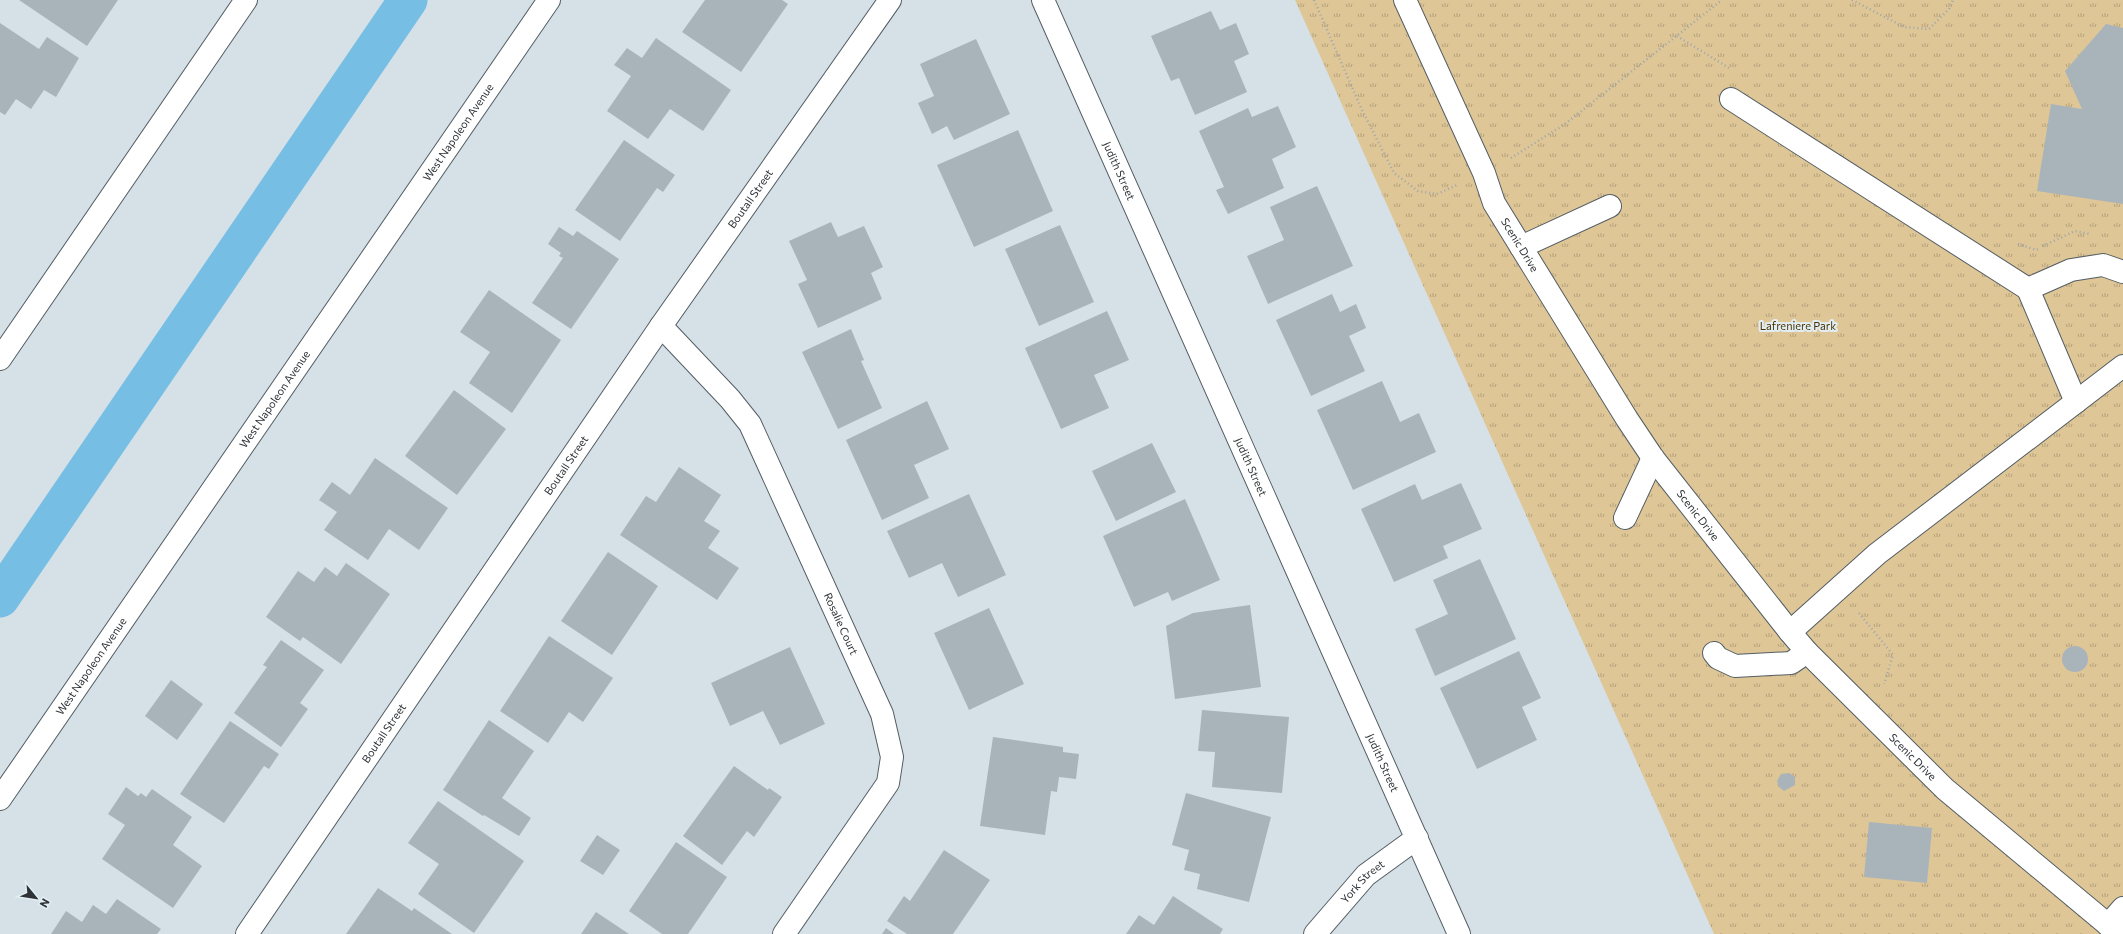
<svg xmlns="http://www.w3.org/2000/svg" width="2123" height="934" font-family="Commissioner,sans-serif">
<style>
.park{fill:url(#park-tufts)}
.lines{fill:none;stroke-linecap:round;stroke-linejoin:round}
.canal{stroke:#77bee4;stroke-width:39}
.building{fill:#a9b4ba}
.minor-casing{stroke:#545e64;stroke-width:24}
.major-casing{stroke:#545e64;stroke-width:24}
.path{stroke:#9ea7ac;stroke-width:2.5;stroke-dasharray:1 3;stroke-linecap:butt}
.minor{stroke:#fff;stroke-width:22}
.major{stroke:#fff;stroke-width:22}
.labels{text-anchor:middle;stroke-width:4;stroke-linejoin:round;paint-order:stroke}
.street-label{font-size:11px;fill:#2f3336;stroke:#e2eef5}
.park-label{font-size:11px;fill:#493400;stroke:#e2eef5}
</style>
<defs>
<pattern id="park-tufts" width="24" height="20" patternUnits="userSpaceOnUse"><rect width="24" height="20" fill="#dec697"/><path d="M3 7l-1-3M5 7V3M7 7l1-3M15 17l-1-3M17 17v-4M19 17l1-3" fill="none" stroke="#b4a17c"/></pattern>
</defs>
<rect width="100%" height="100%" fill="#d5e1e7"/>
<path class="park" d="M1295 0H2123V934H1714Z"/>
<g class="lines">
<path class="canal" d="M0 598 408 0"/>
</g>
<path class="building" d="M19 0H118L87 46Z
M705 0H782L788 4 741 72 682 32Z
M1211 11 1220 30 1236 23 1249 54 1234 61 1247 92 1195 115 1179 78 1171 81 1151 36Z
M0 23 39 49 47 37 79 58 56 97 44 90 31 109 16 99 5 115 0 112Z
M2106 24 2123 28V204L2037 191 2051 104 2082 109 2065 71Z
M656 38 731 90 703 131 670 109 648 139 607 111 631 76 614 65 627 48 642 58Z
M976 39 1010 114 954 140 947 126 932 134 918 103 934 96 920 64Z
M1278 106 1296 147 1272 159 1284 188 1228 214 1216 190 1224 187 1199 131 1248 108 1252 117Z
M1018 130 1053 211 974 247 937 165Z
M624 140 675 175 663 192 657 188 620 241 575 210Z
M1317 186 1353 266 1268 304 1247 256 1284 240 1270 207Z
M831 222 838 237 864 226 883 267 871 273 882 299 818 328 798 284 807 280 789 241Z
M1060 225 1094 302 1039 326 1005 249Z
M559 227 573 236 577 231 619 259 571 329 532 303 563 258 559 256 561 253 548 244Z
M489 290 561 340 512 413 469 383 490 352 460 332Z
M1332 294 1340 312 1356 304 1366 328 1349 336 1365 371 1311 396 1276 320Z
M1107 311 1129 360 1094 375 1109 408 1061 429 1025 348Z
M851 329 864 360 861 361 882 408 838 429 802 352Z
M1382 381 1400 422 1419 413 1436 452 1353 490 1317 410Z
M454 390 506 429 457 495 405 456Z
M927 401 949 449 914 465 929 498 882 520 846 440Z
M1152 443 1176 492 1116 521 1092 471Z
M375 458 448 508 419 550 389 529 368 560 324 530 337 512 319 500 332 482 350 495Z
M679 467 721 495 704 521 720 531 708 548 739 568 717 600 620 535 646 496 656 502Z
M1461 483 1482 529 1443 546 1448 558 1394 582 1361 509 1415 484 1422 500Z
M969 494 1006 575 958 597 942 563 909 578 887 531Z
M1185 499 1220 580 1172 601 1168 592 1134 607 1103 536Z
M608 552 658 586 612 655 561 621Z
M1480 559 1516 639 1435 676 1415 629 1448 614 1433 580Z
M346 563 390 594 341 664 303 637 300 641 266 617 298 571 314 582 325 567 337 576Z
M1250 605 1261 687 1175 699 1166 626 1193 613Z
M989 608 1024 684 969 710 934 633Z
M549 636 613 678 583 722 569 712 548 743 500 711Z
M281 640 324 670 300 703 308 709 281 747 234 713 267 667 263 665Z
M2062 659a13 13 0 1 1 26 0a13 13 0 1 1-26 0Z
M790 647 825 724 780 745 763 711 730 726 711 683Z
M1519 651 1541 698 1522 707 1537 740 1477 769 1440 688Z
M171 680 203 704 177 740 145 716Z
M1202 710 1289 717 1282 793 1212 787 1215 752 1198 751Z
M489 720 534 751 502 798 531 818 519 836 484 815 483 816 443 790Z
M230 721 279 754 269 769 264 766 224 823 180 794Z
M993 737 1063 747V752L1079 754 1076 779 1059 777 1057 792 1051 791 1045 835 980 826Z
M734 766 768 790 769 788 782 797 754 837 747 831 722 865 683 836Z
M1789 773 1795 777V785L1784 791 1779 787 1777 781 1781 774Z
M126 787 138 796 141 793 146 797 152 789 192 817 173 845 202 866 173 908 102 859 125 825 108 814Z
M1186 793 1271 817 1249 902 1197 889 1200 874 1184 870 1189 850 1172 845Z
M438 801 524 861 474 933 418 894 439 864 408 843Z
M1869 822 1932 828 1927 883 1864 877Z
M597 835 620 850 603 875 580 861Z
M676 842 727 877 688 934H662L629 911Z
M944 850 990 880 953 934H907L887 921 904 896 910 901Z
M378 888 412 911 414 908 452 934H346Z
M1173 896 1223 929 1220 934H1126L1139 915 1154 925Z
M117 899 161 929 157 934H51L66 911 82 922 93 905 106 914Z
M596 912 629 934H581Z
M886 928 894 934H882Z"/>
<g class="lines">
<g class="minor-casing">
<g id="minor">
<path id="s1" d="M1043 0 1459 934"/>
<path id="s2" d="M1405 0 1484 173 1494 203 1627 419 1653 458 1790 632 1807 652 1945 789 2119 934"/>
<path d="M1731 99 2028 289 2071 270 2103 265 2123 272"/>
<path d="M1521 247 1610 206"/>
<path d="M2028 289 2076 402"/>
<path id="s3" d="M661 326 730 399 750 424 882 714 892 757 888 783 784 934"/>
<path d="M1625 518 1653 458"/>
<path d="M1790 632 1877 554 2123 366"/>
<path d="M1714 653 1718 658 1735 666 1791 663 1807 652"/>
<path d="M2108 925 2123 908"/>
<path id="s4" d="M247 934 661 326 890 0"/>
<path id="s5" d="M1315 934 1366 875 1417 838"/>
</g>
</g>
<g class="major-casing">
<g id="major">
<path d="M0 359 246 0"/>
<path id="s6" d="M0 799 549 0"/>
</g>
</g>
<path class="path" d="M1314 0 1362 110 1394 173 1418 191 1437 194 1457 185
M1852 0 1904 27 1929 29 1949 9 1953 0
M1677 36 1729 68
M1511 158 1565 124 1722 0
M2018 244 2036 250 2038 249
M2043 246 2075 231 2090 234
M1859 613 1893 655 1884 684"/>
<use href="#minor" class="minor"/>
<use href="#major" class="major"/>
</g>
<g class="labels">
<g class="street-label">
<text dy="4" stroke="none"><textPath href="#s6" startOffset="809">West Napoleon Avenue</textPath></text>
<text dy="4" stroke="none"><textPath href="#s1" startOffset="187">Judith Street</textPath></text>
<text dy="4" stroke="none"><textPath href="#s4" startOffset="891">Boutall Street</textPath></text>
<text dy="4" stroke="none"><textPath href="#s2" startOffset="271">Scenic Drive</textPath></text>
<text dy="4" stroke="none"><textPath href="#s6" startOffset="485">West Napoleon Avenue</textPath></text>
<text dy="4" stroke="none"><textPath href="#s4" startOffset="567">Boutall Street</textPath></text>
<text dy="4" stroke="none"><textPath href="#s1" startOffset="511">Judith Street</textPath></text>
<text dy="4" stroke="none"><textPath href="#s2" startOffset="595">Scenic Drive</textPath></text>
<text dy="4" stroke="none"><textPath href="#s3" startOffset="352">Rosalie Court</textPath></text>
<text dy="4" stroke="none"><textPath href="#s6" startOffset="161">West Napoleon Avenue</textPath></text>
<text dy="4" stroke="none"><textPath href="#s4" startOffset="243">Boutall Street</textPath></text>
<text dy="4" stroke="none"><textPath href="#s2" startOffset="919">Scenic Drive</textPath></text>
<text dy="4" stroke="none"><textPath href="#s1" startOffset="835">Judith Street</textPath></text>
<text dy="4" stroke="none"><textPath href="#s5" startOffset="71">York Street</textPath></text>
</g>
<g class="park-label">
<text x="1798" y="330">Lafreniere Park</text>
</g>
</g>
<g transform="translate(36 898) rotate(120)" stroke="#e2eef5" stroke-width="3" paint-order="stroke">
<path d="M0-3L7 15L0 10L-7 15Z" fill="#2f3336"/>
<text y="-6" font-size="11" font-weight="bold" text-anchor="middle" fill="#2f3336">N</text>
</g>
</svg>
